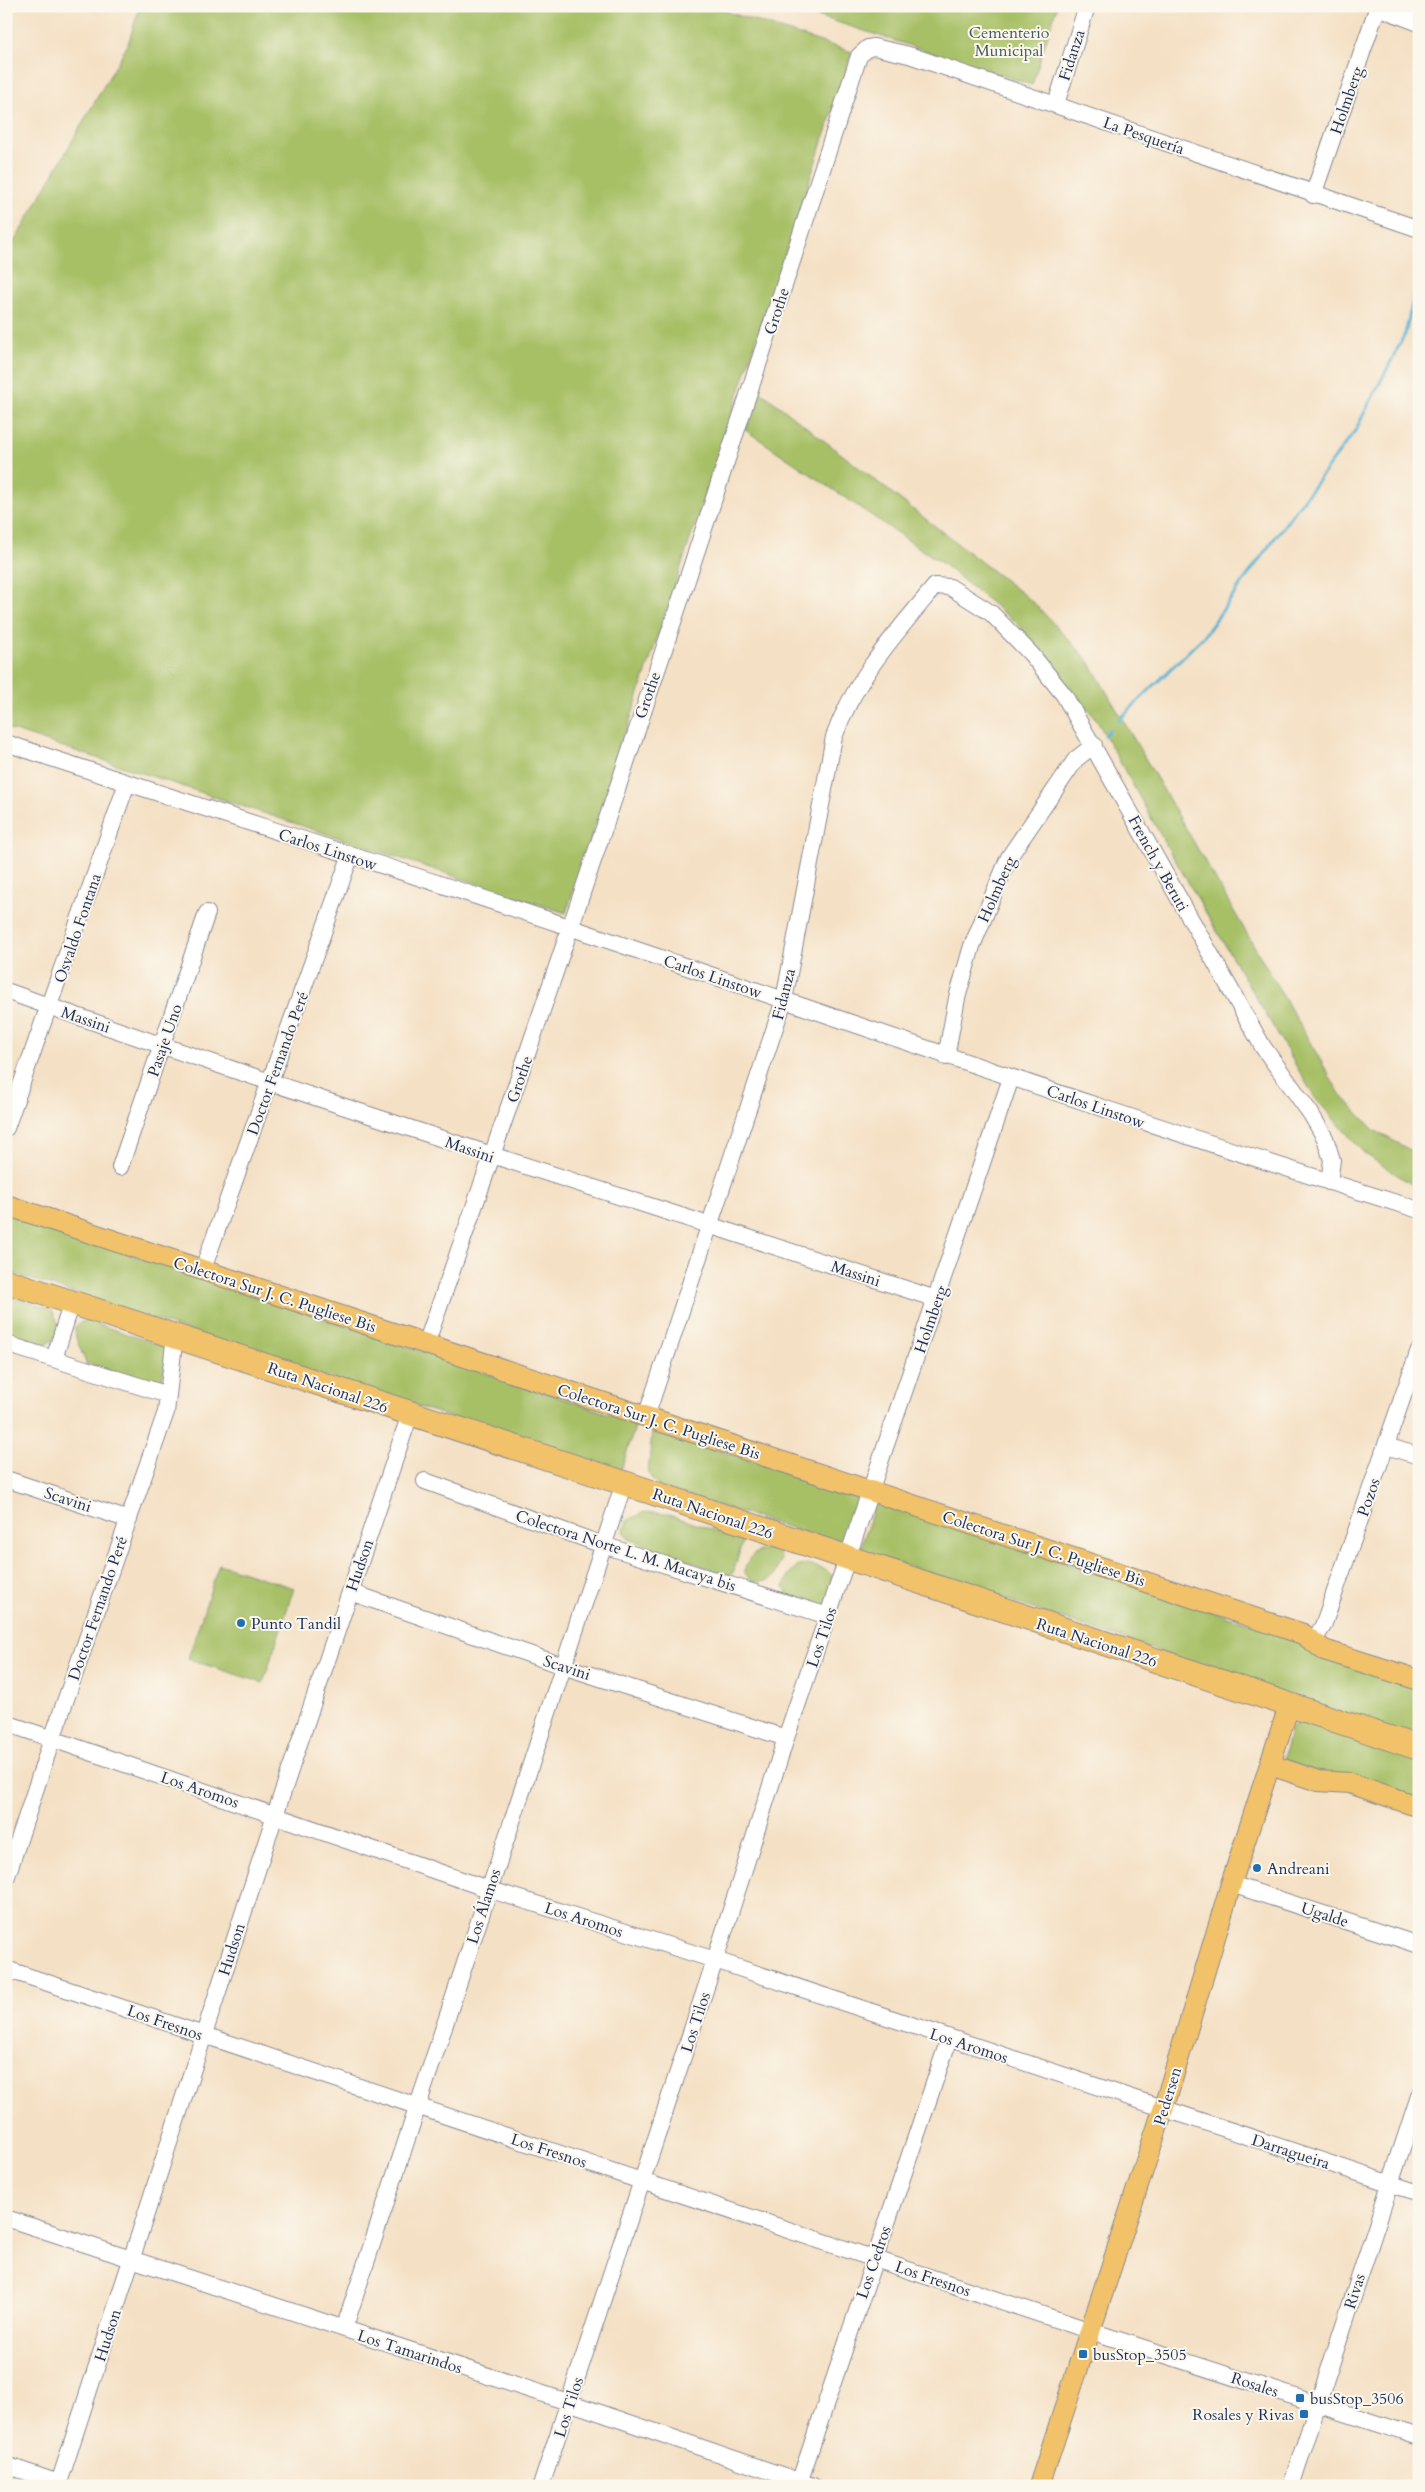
<svg xmlns="http://www.w3.org/2000/svg" width="1425" height="2492" font-family="Cardo,serif">
<style>
.green{fill:#a7c066;stroke:#617862}
.lines{fill:none;stroke-linecap:round;stroke-linejoin:round}
.stream{stroke:#54b1d2;stroke-width:3}
.minor-casing{stroke:#888891;stroke-width:18}
.major-casing{stroke:#888891;stroke-width:22}
.highway-casing{stroke:#888891;stroke-width:26}
.minor{stroke:#fff;stroke-width:16}
.major{stroke:#f2c26a;stroke-width:20}
.highway{stroke:#f2c26a;stroke-width:24}
.poi-dot{fill:#1f6fb2;stroke:#fbf7ec;stroke-width:2}
.labels{text-anchor:middle;stroke-width:4;stroke-linejoin:round;paint-order:stroke}
.park-label{font-size:16px;fill:#455a60;stroke:#fbf7ec}
.street-label{font-size:16px;fill:#1b2f5e;stroke:#fbf7ec}
.poi-label{font-size:16px;fill:#1b2f5e;stroke:#fbf7ec;text-anchor:start}
</style>
<rect width="100%" height="100%" fill="#fbf7ec"/>
<filter id="ink" filterUnits="userSpaceOnUse"><feTurbulence type="fractalNoise" baseFrequency=".02" numOctaves="2"/><feDisplacementMap in="SourceGraphic" scale="10" xChannelSelector="R" yChannelSelector="G"/><feConvolveMatrix kernelMatrix="1 2 1 2 8 2 1 2 1" color-interpolation-filters="sRGB"/></filter>
<filter id="wash" filterUnits="userSpaceOnUse"><feTurbulence type="fractalNoise" baseFrequency=".0096" numOctaves="4" result="noise"/><feDisplacementMap in="SourceGraphic" scale="20" xChannelSelector="R" yChannelSelector="G"/><feGaussianBlur stdDeviation="1.12" result="paint"/><feColorMatrix in="noise" values="0 0 0 0 0 0 0 0 0 0 0 0 0 0 0 0 0 1.4 0 .05"/><feComposite in="paint" operator="in"/></filter>
<g filter="url(#wash)">
<rect width="100%" height="100%" fill="#f4e0c4"/>
<path class="green" d="M140 6H709L852 52 566 913 6 728V256L128 44Z
M787 6H1057L1032 85Z
M752 385 1033 602 1088 660 1340 1094 1374 1130 1419 1155V1189L1365 1154 1315 1098 1165 843 1096 719 1020 626 943 564 738 425Z
M6 1213 630 1421 635 1427 620 1473 6 1271Z
M6 1294 52 1310 60 1327C50 1356 28 1343 6 1337Z
M89 1321 162 1346 168 1352 161 1383 158 1387 86 1363 76 1338 75 1327 81 1322Z
M652 1432 663 1433 861 1496 853 1535 838 1543 659 1487 648 1474Z
M881 1502 1298 1639 1419 1686V1740L860 1550 874 1507Z
M644 1512 667 1514 743 1540 733 1573 727 1575 629 1539 624 1531 627 1521Z
M767 1549 778 1551 781 1559C774 1579 774 1582 752 1582L744 1572C748 1558 752 1552 767 1549Z
M219 1564 294 1588 263 1683 188 1659Z
M808 1564C840 1574 838 1578 826 1607L788 1595 784 1587C789 1573 792 1566 808 1564Z
M1302 1721 1419 1757V1802L1317 1773 1283 1759 1291 1728Z"/>
<g class="lines">
<path class="stream" d="M1118 721 1204 636 1277 535 1355 431 1405 334 1419 274
M1105 735 1110 729"/>
</g>
</g>
<g filter="url(#ink)">
<g class="lines">
<g class="minor-casing">
<path id="minor" d="M1375 6 1419 23
M1056 104 1087 6
M1313 195 1378 6
M6 743C195 806 386 865 575 929 856 1024 1135 1122 1419 1210
M6 991C314 1101 626 1197 936 1299
M946 1057 957 998 972 946 1009 857 1076 759 1094 745
M6 1128 127 783
M120 1167 207 913
M203 1269 350 857
M6 1344 168 1395
M426 1344C577 917 719 486 859 56L868 48 874 47 909 55 1419 229
M54 1359 72 1302
M646 1417 784 1000 834 737C855 678 896 633 935 586L950 587 991 613 1031 654 1064 695 1263 1047 1311 1114 1325 1138 1332 1160 1329 1182
M1386 1446 1419 1456
M6 1479 129 1520
M425 1481 603 1545 828 1616
M350 1592 563 1666 786 1738
M1311 1639 1316 1637 1323 1626 1419 1350
M6 1723 488 1889 715 1960 1419 2193
M6 1879 52 1739 166 1412 175 1335
M1231 1884 1419 1945
M6 1969 1091 2331 1419 2437
M6 2218 586 2408 813 2486
M344 2329 624 1483
M6 2465 59 2483
M58 2486 275 1815 410 1414
M541 2486 715 1960 786 1738 1011 1078
M798 2486 949 2039
M1291 2486 1419 2096"/>
</g>
<g class="major-casing">
<path id="major" d="M6 1205 1303 1634 1324 1650 1419 1680
M1271 1765 1318 1781 1350 1783 1419 1807
M1039 2486 1163 2110 1231 1884 1289 1706"/>
</g>
<g class="highway-casing">
<path id="highway" d="M6 1281 624 1483 1419 1748"/>
</g>
<use href="#minor" class="minor"/>
<use href="#major" class="major"/>
<use href="#highway" class="highway"/>
</g>
</g>
<g class="poi-dot">
<circle cx="241" cy="1623" r="5"/>
<circle cx="1257" cy="1868" r="5"/>
<rect x="1078" y="2349" width="10" height="10" rx="2.5"/>
<rect x="1295" y="2393" width="10" height="10" rx="2.5"/>
<rect x="1299" y="2409" width="10" height="10" rx="2.5"/>
</g>
<g class="labels">
<g class="park-label">
<text x="1009" y="38">Cementerio<tspan x="1009" dy="18">Municipal</tspan></text>
</g>
<g class="street-label">
<text transform="translate(1071 55) rotate(-72)" y="6">Fidanza</text>
<text transform="translate(1346 100) rotate(-71)" y="6">Holmberg</text>
<text transform="translate(1144 135) rotate(19)" y="6">La Pesquería</text>
<text transform="translate(776 311) rotate(-72)" y="6">Grothe</text>
<text transform="translate(647 695) rotate(-71)" y="6">Grothe</text>
<text transform="translate(328 849) rotate(18)" y="6">Carlos Linstow</text>
<text transform="translate(1159 863) rotate(61)" y="6">French y Beruti</text>
<text transform="translate(996 889) rotate(-66)" y="6">Holmberg</text>
<text transform="translate(77 928) rotate(-71)" y="6">Osvaldo Fontana</text>
<text transform="translate(713 976) rotate(19)" y="6">Carlos Linstow</text>
<text transform="translate(783 994) rotate(-76)" y="6">Fidanza</text>
<text transform="translate(86 1019) rotate(19)" y="6">Massini</text>
<text transform="translate(164 1040) rotate(-71)" y="6">Pasaje Uno</text>
<text transform="translate(277 1063) rotate(-70)" y="6">Doctor Fernando Peré</text>
<text transform="translate(519 1079) rotate(-71)" y="6">Grothe</text>
<text transform="translate(1096 1106) rotate(19)" y="6">Carlos Linstow</text>
<text transform="translate(470 1149) rotate(19)" y="6">Massini</text>
<text transform="translate(856 1273) rotate(18)" y="6">Massini</text>
<text transform="translate(275 1294) rotate(18)" y="6">Colectora Sur J. C. Pugliese Bis</text>
<text transform="translate(930 1319) rotate(-71)" y="6">Holmberg</text>
<text transform="translate(328 1387) rotate(19)" y="6">Ruta Nacional 226</text>
<text transform="translate(659 1421) rotate(18)" y="6">Colectora Sur J. C. Pugliese Bis</text>
<text transform="translate(1368 1497) rotate(-71)" y="6">Pozos</text>
<text transform="translate(68 1499) rotate(18)" y="6">Scavini</text>
<text transform="translate(713 1513) rotate(19)" y="6">Ruta Nacional 226</text>
<text transform="translate(1044 1548) rotate(18)" y="6">Colectora Sur J. C. Pugliese Bis</text>
<text transform="translate(626 1550) rotate(18)" y="6">Colectora Norte L. M. Macaya bis</text>
<text transform="translate(359 1565) rotate(-71)" y="6">Hudson</text>
<text transform="translate(97 1608) rotate(-71)" y="6">Doctor Fernando Peré</text>
<text transform="translate(821 1637) rotate(-71)" y="6">Los Tilos</text>
<text transform="translate(1097 1642) rotate(18)" y="6">Ruta Nacional 226</text>
<text transform="translate(567 1667) rotate(18)" y="6">Scavini</text>
<text transform="translate(200 1789) rotate(19)" y="6">Los Aromos</text>
<text transform="translate(483 1906) rotate(-72)" y="6">Los Álamos</text>
<text transform="translate(1325 1914) rotate(18)" y="6">Ugalde</text>
<text transform="translate(584 1919) rotate(18)" y="6">Los Aromos</text>
<text transform="translate(231 1949) rotate(-72)" y="6">Hudson</text>
<text transform="translate(165 2022) rotate(19)" y="6">Los Fresnos</text>
<text transform="translate(695 2022) rotate(-72)" y="6">Los Tilos</text>
<text transform="translate(969 2045) rotate(18)" y="6">Los Aromos</text>
<text transform="translate(1167 2096) rotate(-73)" y="6">Pedersen</text>
<text transform="translate(549 2150) rotate(18)" y="6">Los Fresnos</text>
<text transform="translate(1291 2151) rotate(18)" y="6">Darragueira</text>
<text transform="translate(873 2262) rotate(-71)" y="6">Los Cedros</text>
<text transform="translate(933 2278) rotate(19)" y="6">Los Fresnos</text>
<text transform="translate(1354 2291) rotate(-72)" y="6">Rivas</text>
<text transform="translate(107 2335) rotate(-72)" y="6">Hudson</text>
<text transform="translate(410 2351) rotate(18)" y="6">Los Tamarindos</text>
<text transform="translate(1255 2384) rotate(18)" y="6">Rosales</text>
<text transform="translate(568 2407) rotate(-72)" y="6">Los Tilos</text>
</g>
<g class="poi-label">
<text x="251" y="1629">Punto Tandil</text>
<text x="1267" y="1874">Andreani</text>
<text x="1093" y="2360">busStop_3505</text>
<text x="1310" y="2404">busStop_3506</text>
<text x="1294" y="2420" text-anchor="end">Rosales y Rivas</text>
</g>
</g>
<rect width="1425" height="2492" fill="none" stroke="#fbf7ec" stroke-width="25"/>
</svg>
